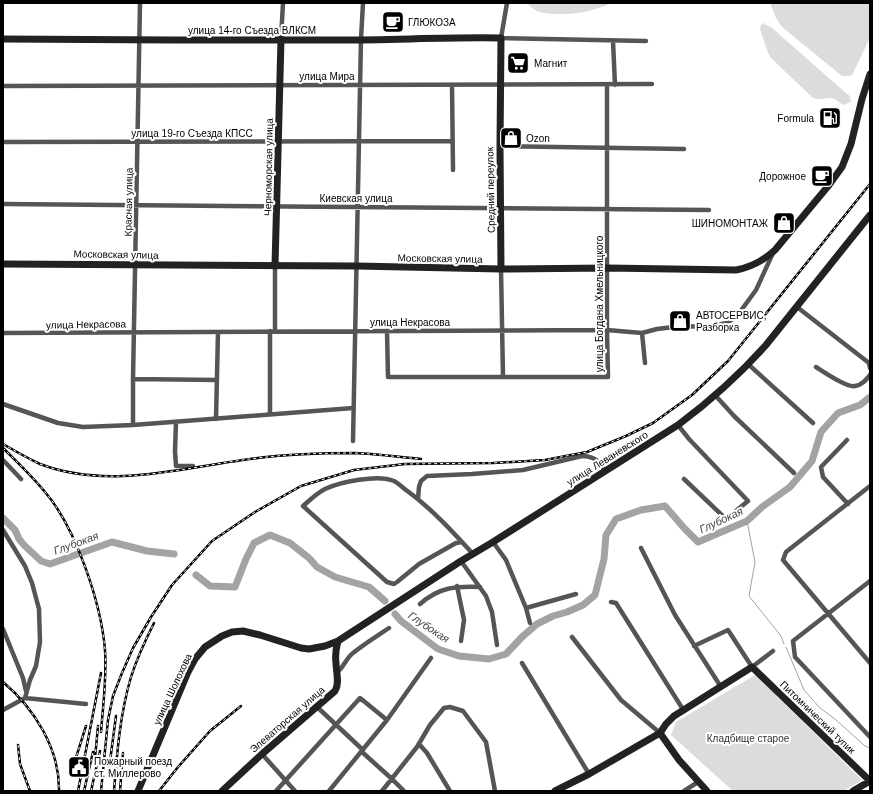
<svg xmlns="http://www.w3.org/2000/svg" width="873" height="794" font-family="Helvetica,sans-serif">
<style>
.green{fill:#dcdcdc}
.lines{fill:none;stroke-linecap:round;stroke-linejoin:round}
.stream{stroke:#a3a3a3;stroke-width:1}
.river{stroke:#a3a3a3;stroke-width:7}
.street{stroke:#555;stroke-width:4.5}
.secondary{stroke:#222;stroke-width:7}
.rail-casing{stroke:#000;stroke-width:2.5}
.rail{stroke:#fff;stroke-width:1;stroke-dasharray:3;stroke-linecap:butt}
.labels{text-anchor:middle;stroke-width:4;stroke-linejoin:round;paint-order:stroke}
.poi-label{font-size:10px;fill:#000;stroke:#fff;text-anchor:start}
.street-label{font-size:10px;fill:#000;stroke:#fff}
.park-label{font-size:10px;fill:#333;stroke:#fff}
.water-label{font-size:11px;font-style:italic;fill:#444;stroke:#fff}
</style>
<rect width="100%" height="100%" fill="#fff"/>
<path class="green" d="M527 3H611C593 13 556 18 537 11 533 9 530 6 527 3Z
M770 3H870V38L852 75 848 76H842L782 27 776 18Z
M763 23 772 28 846 93 850 96 851 102 843 105C839 102 835 98 830 98 822 98 823 101 813 98L770 57 767 50 760 29 761 25Z
M755 675 862 780 843 791H733L671 735 676 722Z"/>
<g class="lines">
<path class="stream" d="M747 521 755 562 749 596 781 636 784 644
M786 647 804 690 820 708 835 719 865 746 870 748"/>
<path class="river" d="M3 518 15 530 19 539 24 545 41 561 50 564 112 542 147 551 174 554
M196 575 210 586 235 587 246 559 254 543 270 535 290 543 309 558 317 567 335 577 369 587 385 601
M395 614 401 621 438 649 459 656 489 659 506 654 522 637 537 624 553 616 567 612 583 605 595 595 604 559 606 535 616 519 641 510 665 506 685 529 698 542 747 521 762 507 790 487 812 461 821 432 838 413 860 405 870 397"/>
<path class="street" d="M507 3 501 38 646 41
M281 39 283 3
M613 41 615 85
M452 85 453 170
M3 86 652 84
M3 142 452 141
M500 146 684 149
M3 204 709 210
M501 269 503 377
M797 307 869 363 870 368
M270 331V414
M275 331V266
M387 331 388 377H608L607 330V85
M3 333 607 330 642 333 657 329 682 326 707 327 727 323 737 316 756 290 773 253
M642 333 645 363
M748 364 813 423
M816 367C824 372 847 388 855 386 862 385 866 380 870 375
M133 379 217 380
M715 395 734 416 794 473
M3 404 58 423 83 427 133 425 353 408
M216 419 218 332
M176 422 175 451 176 466H193
M133 425V379L140 3
M678 425 689 439 748 501 726 519 684 479
M847 440 821 467 823 477 848 504
M353 441 361 39 363 3
M3 460 21 479
M870 486 786 552 783 560 870 663
M418 499 419 487 421 481 427 476 472 474 523 470 582 456C595 456 599 462 605 471
M3 530 25 566 32 583 39 609 40 642 36 666 30 680 25 698
M462 542 456 543 419 564 397 582 394 584 387 582 303 506C310 500 317 493 325 489 340 482 378 474 394 481 398 483 402 487 406 490 431 508 452 531 473 554
M493 542 506 560 526 608 530 623
M641 548 675 615 721 687
M461 561 486 596 492 612 497 645
M870 581 793 641 795 657 870 737
M457 586 464 620 461 641
M611 602 616 603 684 711
M420 604C439 587 456 586 480 587
M526 608 576 594
M3 629 23 678 26 691
M572 637 621 700 660 733
M694 646 728 630 752 667 773 651
M522 663 589 774
M337 672C343 669 346 658 353 653 364 644 377 636 389 628
M316 706 363 750
M3 710 25 698 86 704
M419 744 427 753 450 791
M362 752 392 779 404 791
M262 754 295 791
M276 791 360 698 387 720
M329 791 387 720 431 658
M382 791 417 747 430 725 444 708 450 707 463 711 486 742 495 791
M684 791 698 782"/>
<path class="secondary" d="M3 39C116 40 228 40 341 40 395 40 448 37 501 38L500 146 501 269
M3 264 356 266 501 269 608 268 736 270C752 267 763 261 775 250L829 185 842 167 851 144 862 99 870 74
M275 266 281 39
M660 733 679 760 707 791
M138 791 188 672 195 659 205 647 222 636 232 632 243 631 260 635 301 648 309 649 325 646 338 641 461 561 493 542 678 425C710 401 740 374 766 345L870 215
M222 791 262 754 335 691C340 683 336 672 336 663 335 655 336 648 338 641
M555 791 589 774 660 733 666 724 674 716 752 667 870 781
M853 791 870 781"/>
<g class="rail-casing">
<path id="rail" d="M3 444C15 451 27 458 40 464 111 491 187 466 258 458 290 454 322 453 355 453 377 454 399 457 421 459
M3 448C17 462 32 476 45 492 76 528 101 603 105 650 107 677 103 705 101 732
M3 682C34 708 60 749 59 791
M18 745 20 764 30 791
M95 758 98 726
M73 767 86 726
M109 769 116 716
M78 791 101 673
M84 791 93 752
M91 791 100 751
M101 791 108 720 113 696 122 673 133 648 151 617 172 585 212 541 255 512 301 486 354 470 405 464 493 463 545 460 587 452 626 436 653 423 692 395 728 361 870 184
M114 791C117 753 120 714 131 677 137 658 145 641 154 623
M120 791 123 753
M159 791 178 767 210 731 241 706"/>
</g>
<use href="#rail" class="rail"/>
</g>
<defs>
<g id="cafe-square" transform="scale(1.15)"><rect x="-9" y="-9" width="18" height="18" rx="4" fill="#000" stroke="#fff"/><path d="M-5.5-4.5H6V0H3Q3 3.5 0 3.5H-2.5Q-5.5 3.5-5.5 0ZM3-3.2v2h1.7v-2ZM-6 4.5H4V6H-6Z" fill="#fff"/></g>
<g id="supermarket-square" transform="scale(1.15)"><rect x="-9" y="-9" width="18" height="18" rx="4" fill="#000" stroke="#fff"/><path d="M-6-5.5h2.5l.6 2H6L4.5 2H-2.5L-4.4-4H-6ZM-1.5 3.2a1.3 1.3 0 1 0 .1 0ZM3 3.2a1.3 1.3 0 1 0 .1 0Z" fill="#fff"/></g>
<g id="fuel-square" transform="scale(1.15)"><rect x="-9" y="-9" width="18" height="18" rx="4" fill="#000" stroke="#fff"/><path d="M-5.5-6h7V0h2V4h1.3V-2.5L3-4.5l.8-.8L6-3V5H2.5V1h-1V6h-7ZM-4.2-4.7v3.2H.2V-4.7Z" fill="#fff"/></g>
<g id="shop-square" transform="scale(1.15)"><rect x="-9" y="-9" width="18" height="18" rx="4" fill="#000" stroke="#fff"/><path d="M-5-2.5h2.3a2.7 3.5 0 0 1 5.4 0H5L5.5 6h-11ZM-1.5-2.5h3a1.5 2.3 0 0 0-3 0Z" fill="#fff"/></g>
<g id="civic-square" transform="scale(1.15)"><rect x="-9" y="-9" width="18" height="18" rx="4" fill="#000" stroke="#fff"/><path d="M-.6-6.5H3V-4.5H.6V-3L4-1V1h2V6H-6V1h2V-1L-.6-3ZM-1.2 2.5V6h2.4V2.5Z" fill="#fff"/></g>
</defs>
<g fill-rule="evenodd">
<use href="#cafe-square" x="393" y="22"/>
<use href="#supermarket-square" x="518" y="63"/>
<use href="#fuel-square" x="830" y="118"/>
<use href="#shop-square" x="511" y="138"/>
<use href="#cafe-square" x="822" y="176"/>
<use href="#shop-square" x="784" y="223"/>
<use href="#shop-square" x="680" y="321"/>
<use href="#civic-square" x="79" y="767"/>
</g>
<g class="labels">
<g class="poi-label">
<text x="408" y="26">ГЛЮКОЗА</text>
<text x="534" y="67">Магнит</text>
<text x="814" y="122" text-anchor="end">Formula</text>
<text x="526" y="142">Ozon</text>
<text x="806" y="180" text-anchor="end">Дорожное</text>
<text x="768" y="227" text-anchor="end">ШИНОМОНТАЖ</text>
<text x="696" y="319">АВТОСЕРВИС,<tspan x="696" dy="12">Разборка</tspan></text>
<text x="94" y="765">Пожарный поезд<tspan x="94" dy="12">ст. Миллерово</tspan></text>
</g>
<g class="street-label">
<text x="252" y="34">улица 14-го Съезда ВЛКСМ</text>
<text x="327" y="80">улица Мира</text>
<text x="192" y="137">улица 19-го Съезда КПСС</text>
<text transform="translate(268 167) rotate(-89)" y="4">Черноморская улица</text>
<text transform="translate(490 190) rotate(-91)" y="4">Средний переулок</text>
<text x="356" y="202">Киевская улица</text>
<text transform="translate(128 202) rotate(-89)" y="4">Красная улица</text>
<text transform="translate(116 254) rotate(1)" y="4">Московская улица</text>
<text transform="translate(440 258) rotate(1)" y="4">Московская улица</text>
<text transform="translate(599 304) rotate(-90)" y="4">улица Богдана Хмельницкого</text>
<text x="410" y="326">улица Некрасова</text>
<text transform="translate(86 324) rotate(-1)" y="4">улица Некрасова</text>
<text transform="translate(607 458) rotate(-32)" y="4">улица Леваневского</text>
<text transform="translate(172 689) rotate(-65)" y="4">улица Шолохова</text>
<text transform="translate(818 717) rotate(44)" y="4">Питомнический тупик</text>
<text transform="translate(287 719) rotate(-41)" y="4">Элеваторская улица</text>
</g>
<g class="park-label">
<text x="748" y="742">Кладбище старое</text>
</g>
<g class="water-label">
<text transform="translate(721 520) rotate(-25)" y="4">Глубокая</text>
<text transform="translate(76 543) rotate(-20)" y="4">Глубокая</text>
<text transform="translate(429 627) rotate(34)" y="4">Глубокая</text>
</g>
</g>
<rect width="873" height="794" fill="none" stroke="#000000" stroke-width="8"/>
</svg>
